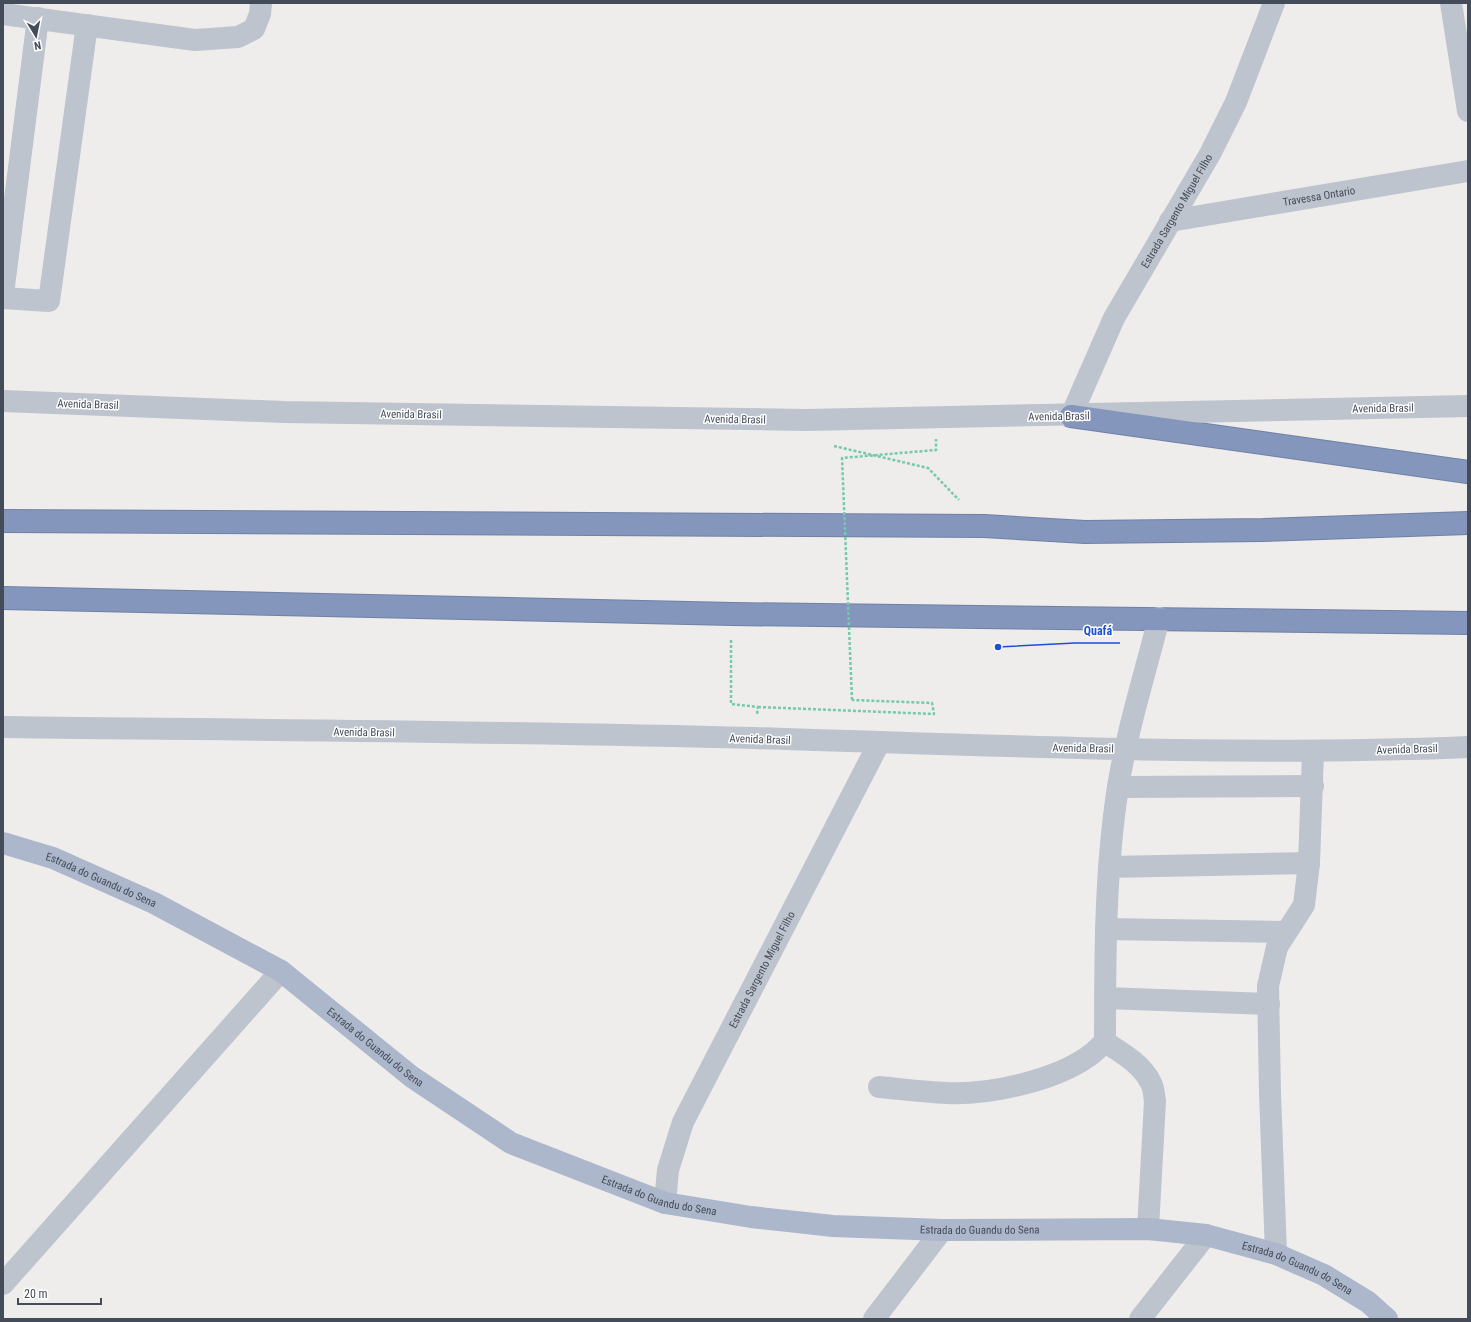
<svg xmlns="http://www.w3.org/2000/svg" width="1471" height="1322" font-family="'Roboto Condensed',sans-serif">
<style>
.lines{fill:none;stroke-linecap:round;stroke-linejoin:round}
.highway-casing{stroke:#7081a6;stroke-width:24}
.path{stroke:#73caac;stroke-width:2.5;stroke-dasharray:3 2;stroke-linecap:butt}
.minor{stroke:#bdc4ce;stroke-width:22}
.major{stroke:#acb7cb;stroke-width:22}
.highway{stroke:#8496bb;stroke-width:22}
.path-bridge{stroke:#73caac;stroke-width:2.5;stroke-dasharray:3 2;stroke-linecap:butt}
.labels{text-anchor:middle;stroke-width:3;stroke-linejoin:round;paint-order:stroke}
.street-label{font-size:11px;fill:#454c59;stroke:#fff}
.leader{fill:none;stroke:#1d4ed8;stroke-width:1.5}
.callout-dot{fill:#1d4ed8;stroke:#fff;stroke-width:1.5}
.callout-label{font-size:12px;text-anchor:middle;font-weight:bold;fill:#1d4ed8;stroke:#fff;stroke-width:3;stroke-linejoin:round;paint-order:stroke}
</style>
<rect width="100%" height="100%" fill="#efecec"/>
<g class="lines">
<g class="highway-casing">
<path id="highway" d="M1071 416 1468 472
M3 521 984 526 1085 532 1263 530 1468 523
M3 598 733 614 1468 623"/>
</g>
<path class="path" d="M834 446 928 468 959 500
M731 640V704L758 707 757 714
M758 707 934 714 932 703 852 700"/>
<g class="minor">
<path d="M1451 3 1468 111"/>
<path d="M3 14 195 40 238 37 254 29 260 14 261 3"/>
<path id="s1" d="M1170 221 1468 171"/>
<path d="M3 294 38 18"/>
<path d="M3 298 49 301 87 25"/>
<path d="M3 401 284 412 806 420 1468 406"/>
<path id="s2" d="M1071 416 1114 318 1210 154 1236 102 1274 3"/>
<path d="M3 727C253 730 504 731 754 738 992 745 1230 757 1468 747"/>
<path d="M1118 787 1313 786"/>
<path d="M1109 867 1309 863"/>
<path d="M1106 929 1285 932"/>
<path d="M1105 998 1269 1004"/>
<path d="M879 1087C901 1089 924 1092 946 1093 989 1095 1054 1081 1089 1056 1095 1052 1100 1046 1105 1042"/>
<path id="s3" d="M665 1203 668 1170 683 1122 879 743"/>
<path d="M1148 1229 1155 1101C1154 1096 1154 1088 1151 1083 1142 1064 1122 1053 1105 1042 1105 956 1105 871 1118 787 1127 730 1145 674 1159 618"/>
<path d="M1276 1254 1270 1093 1268 986 1277 947 1304 905 1309 863 1313 752"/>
<path d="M3 1284 281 971"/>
<path d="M874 1319 942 1230"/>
<path d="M1140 1319 1206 1235"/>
</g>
<path class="major" id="s4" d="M3 843 53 858 154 903 281 971 412 1077 511 1143 665 1203 751 1217 833 1226 942 1230 1148 1229 1206 1235 1276 1254 1324 1275 1368 1302 1387 1319"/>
<use href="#highway" class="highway"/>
<path class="path-bridge" d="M852 700 842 458 936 450V439"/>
</g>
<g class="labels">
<g class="street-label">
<text dy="4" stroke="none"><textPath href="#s1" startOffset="151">Travessa Ontario</textPath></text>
<text dy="4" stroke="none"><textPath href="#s2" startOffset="231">Estrada Sargento Miguel Filho</textPath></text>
<text transform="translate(88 404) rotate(2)" y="4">Avenida Brasil</text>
<text transform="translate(1383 408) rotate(-1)" y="4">Avenida Brasil</text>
<text transform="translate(411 414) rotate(1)" y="4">Avenida Brasil</text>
<text transform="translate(1059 416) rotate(-1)" y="4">Avenida Brasil</text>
<text transform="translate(735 419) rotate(1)" y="4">Avenida Brasil</text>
<text transform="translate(364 732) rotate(1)" y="4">Avenida Brasil</text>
<text transform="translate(760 739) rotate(2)" y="4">Avenida Brasil</text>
<text transform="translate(1083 748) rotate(1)" y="4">Avenida Brasil</text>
<text transform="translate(1407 749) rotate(-2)" y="4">Avenida Brasil</text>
<text dy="4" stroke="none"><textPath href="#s4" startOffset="105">Estrada do Guandu do Sena</textPath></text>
<text dy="4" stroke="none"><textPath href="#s3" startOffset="255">Estrada Sargento Miguel Filho</textPath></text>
<text dy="4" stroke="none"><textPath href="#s4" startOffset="428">Estrada do Guandu do Sena</textPath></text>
<text dy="4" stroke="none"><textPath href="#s4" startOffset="752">Estrada do Guandu do Sena</textPath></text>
<text dy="4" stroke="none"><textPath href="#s4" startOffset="1076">Estrada do Guandu do Sena</textPath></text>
<text dy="4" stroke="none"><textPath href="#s4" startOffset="1400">Estrada do Guandu do Sena</textPath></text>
</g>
</g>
<path class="leader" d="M998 647L1075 643H1120"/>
<circle class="callout-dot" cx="998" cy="647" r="4"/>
<g class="callout-label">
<text x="1098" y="635">Quafá</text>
</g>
<rect width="1471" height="1322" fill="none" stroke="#454c59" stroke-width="8"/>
<g transform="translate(36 36) rotate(170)" stroke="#ffffff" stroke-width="3" paint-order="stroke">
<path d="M0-3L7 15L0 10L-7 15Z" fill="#454c59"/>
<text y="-6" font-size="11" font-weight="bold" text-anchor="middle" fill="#454c59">N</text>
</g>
<path d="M18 1298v6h83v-6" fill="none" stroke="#454c59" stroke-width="2"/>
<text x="24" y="1298" font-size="12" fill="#454c59" stroke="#ffffff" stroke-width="3" paint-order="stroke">20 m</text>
</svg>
